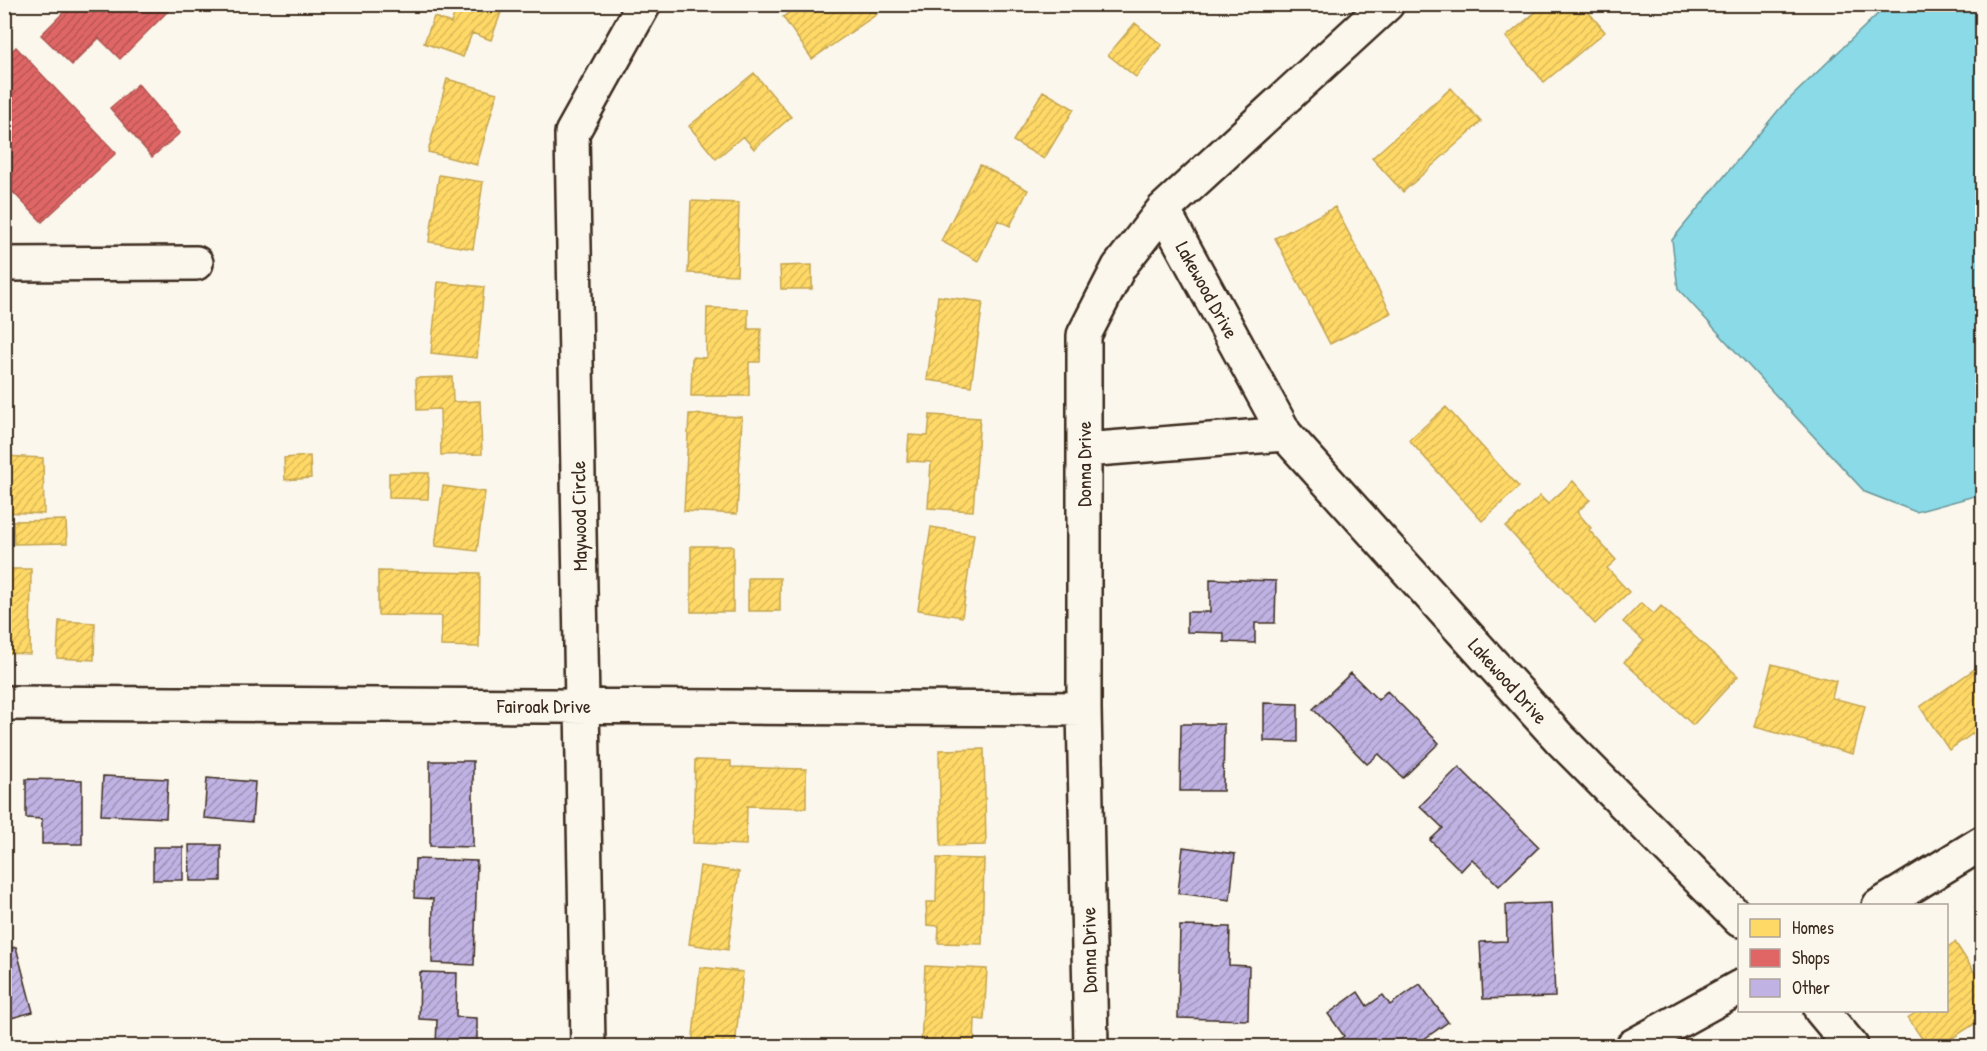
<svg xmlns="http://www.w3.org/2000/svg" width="1987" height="1051" font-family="'Patrick Hand',sans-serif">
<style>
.water{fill:#8adae7;stroke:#6a9497;stroke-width:1.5}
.homes{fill:url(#homes-hatch);stroke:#c4a450;stroke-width:1.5}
.shops{fill:url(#shops-hatch);stroke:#ae5450;stroke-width:1.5}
.building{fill:url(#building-hatch);stroke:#3b2a1e;stroke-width:1.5}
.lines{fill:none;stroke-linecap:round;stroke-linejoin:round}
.minor-casing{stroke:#3b2a1e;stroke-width:38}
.minor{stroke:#fbf7ec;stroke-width:33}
.labels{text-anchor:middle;stroke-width:6;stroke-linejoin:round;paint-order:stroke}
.street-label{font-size:20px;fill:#3b2a1e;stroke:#fbf7ec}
</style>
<defs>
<pattern id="homes-hatch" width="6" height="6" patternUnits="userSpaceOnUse" patternTransform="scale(1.5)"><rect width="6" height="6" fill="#ffd966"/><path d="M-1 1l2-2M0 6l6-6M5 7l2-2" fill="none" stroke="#dbba58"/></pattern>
<pattern id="shops-hatch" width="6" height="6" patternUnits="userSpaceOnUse" patternTransform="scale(1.5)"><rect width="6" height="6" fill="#e06666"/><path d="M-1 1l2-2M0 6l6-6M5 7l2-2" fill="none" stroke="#b75453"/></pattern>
<pattern id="building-hatch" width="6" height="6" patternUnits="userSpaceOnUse" patternTransform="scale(1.5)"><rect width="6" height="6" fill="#c0b3e4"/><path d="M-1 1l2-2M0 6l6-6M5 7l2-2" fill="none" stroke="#9d92b8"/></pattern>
</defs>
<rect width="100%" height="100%" fill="#fbf7ec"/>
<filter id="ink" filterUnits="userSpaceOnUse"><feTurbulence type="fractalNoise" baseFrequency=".0167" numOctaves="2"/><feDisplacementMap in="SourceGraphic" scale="12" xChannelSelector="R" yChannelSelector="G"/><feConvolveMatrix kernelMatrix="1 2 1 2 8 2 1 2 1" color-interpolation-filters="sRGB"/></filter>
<g filter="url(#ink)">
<path class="water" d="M1887 5H1982V494L1916 512 1865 492 1678 289 1672 240 1781 107Z"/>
<path class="homes" d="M458 4H504L491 40 472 33 463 57 424 43 434 17 451 23Z
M801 4H870L877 14 812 59 783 17Z
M1545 4H1582L1605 32 1544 82 1506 37Z
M1135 23 1162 45 1136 77 1108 55Z
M754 73 791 117 754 149 743 136 716 159 689 126Z
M447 79 497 93 477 165 428 152Z
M1451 88 1481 122 1403 192 1372 158Z
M1043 91 1074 109 1044 159 1013 141Z
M980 165 1028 190 1010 226 998 220 978 261 941 241Z
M439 175 483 182 473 249 429 242Z
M691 201 739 203 737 275 688 273Z
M1335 207 1391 313 1330 344 1275 238Z
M812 265V289H781L780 266Z
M438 282 484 287 477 358 431 353Z
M938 296 983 302 971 386 927 380Z
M707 308 748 309V329H761L760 362H749V396H691L692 357 706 358Z
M452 377 453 402 480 401 482 454 441 455 440 409 417 410 416 378Z
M1446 407 1519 487 1482 521 1409 440Z
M689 414 742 417 737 514 684 511Z
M930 415 980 418 973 511 928 508 931 462 907 461 909 435 928 436Z
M4 456 43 458 44 514 4 512Z
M310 456 311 478 285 480 284 458Z
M389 473H429L428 499 389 498Z
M1573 481 1590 500 1577 512 1591 528 1589 530 1616 560 1607 568 1629 592 1595 624 1506 527 1540 496 1548 504Z
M443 486 485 492 477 551 435 546Z
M66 520 67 543 14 544 13 521Z
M931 527 974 534 962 617 918 610Z
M691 546H733V612H691Z
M4 569H31L30 654 4 653Z
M378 571 480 573 479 647 441 646 442 616 378 615Z
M748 578H780V611H748Z
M1641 603 1654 614 1661 606 1738 676 1693 725 1624 662 1644 641 1623 622Z
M59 621 95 623 94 660 57 658Z
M1772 664 1836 681 1832 698 1865 706 1853 754 1755 727Z
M1982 664V727L1949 750 1920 707Z
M984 749 986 845 941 846 939 750Z
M695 760 731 761V767L806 769V808L747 806 746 845 693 843Z
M937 858 984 859 982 944 938 943 939 926 927 925 926 902H936Z
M700 866 739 872 728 950 689 944Z
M1955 942 1982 984V1019L1940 1046H1927L1908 1018 1919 1010H1946V948Z
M925 966 987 969 984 1020 975 1019 974 1046H921Z
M700 967 743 972 735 1046H692Z"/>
<path class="shops" d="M72 4H175L120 59 99 38 72 65 41 35Z
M16 47 116 153 42 222 4 183V58Z
M138 84 180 133 152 157 110 108Z"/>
<path class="building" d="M1210 579 1276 581 1275 623H1255V643L1224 642V633L1187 632V612H1210Z
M1351 673 1378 700 1387 691 1439 743 1403 778 1379 754 1367 764 1313 709Z
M1264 703 1298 704V742L1264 741Z
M1181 724H1224L1223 791H1180Z
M430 761H473V847L430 846Z
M1459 767 1539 847 1499 886 1472 859 1461 871 1430 840 1443 828 1420 806Z
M103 776 168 779 166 818 101 815Z
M207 778 255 782 252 822 204 818Z
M26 779 82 780V844H42V819L26 818Z
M189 845H221V881H190Z
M153 847H183V880H153Z
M1183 847 1235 854 1230 900 1178 893Z
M415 859 477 861 474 965 432 963 433 899 414 898Z
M1551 903 1555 997 1483 999 1480 942 1507 941 1506 905Z
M1180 926 1230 927 1229 965 1249 966 1248 1020 1178 1018Z
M16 947 33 1012 4 1020V950Z
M420 972 457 973 456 1017 477 1018V1046H436L437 1020 419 1019Z
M1420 984 1448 1022 1414 1046H1330L1344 1036 1328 1014 1358 992 1367 1006 1383 995 1390 1005Z"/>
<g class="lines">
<g class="minor-casing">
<path id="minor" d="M1163 210 1285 434 1560 739 1740 920
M4 264 196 263
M1084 450 1285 434
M4 703 1084 709
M1879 906 1982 843
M1821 1010 1851 1046
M588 1046 572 133 644 4
M1091 1046 1084 709V335L1119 267 1163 210 1387 4
M1633 1046 1740 987"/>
</g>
<use href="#minor" class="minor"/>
</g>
</g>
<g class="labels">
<g class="street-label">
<text transform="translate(1207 290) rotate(61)" y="7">Lakewood Drive</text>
<text transform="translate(1084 464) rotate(-90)" y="7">Donna Drive</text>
<text transform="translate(579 516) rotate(-91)" y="7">Maywood Circle</text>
<text transform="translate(1508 681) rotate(48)" y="7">Lakewood Drive</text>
<text x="544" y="713">Fairoak Drive</text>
<text transform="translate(1089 950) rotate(-91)" y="7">Donna Drive</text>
</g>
</g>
<rect width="1987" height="1051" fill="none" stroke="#fbf7ec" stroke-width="24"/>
<rect x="12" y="12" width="1963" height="1027" fill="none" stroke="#3b2a1e" stroke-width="2" filter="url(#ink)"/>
<rect x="1738" y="904" width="210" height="108" fill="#fbf7ec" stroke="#aea59a" stroke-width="1.5"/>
<rect x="1750" y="919" width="30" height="18" fill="#ffd966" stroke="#aea59a" stroke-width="1.5"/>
<text x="1792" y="934" font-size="18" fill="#3b2a1e">Homes</text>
<rect x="1750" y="949" width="30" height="18" fill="#e06666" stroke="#aea59a" stroke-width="1.5"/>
<text x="1792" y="964" font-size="18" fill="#3b2a1e">Shops</text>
<rect x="1750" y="979" width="30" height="18" fill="#c0b3e4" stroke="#aea59a" stroke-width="1.5"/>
<text x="1792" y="994" font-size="18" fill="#3b2a1e">Other</text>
</svg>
